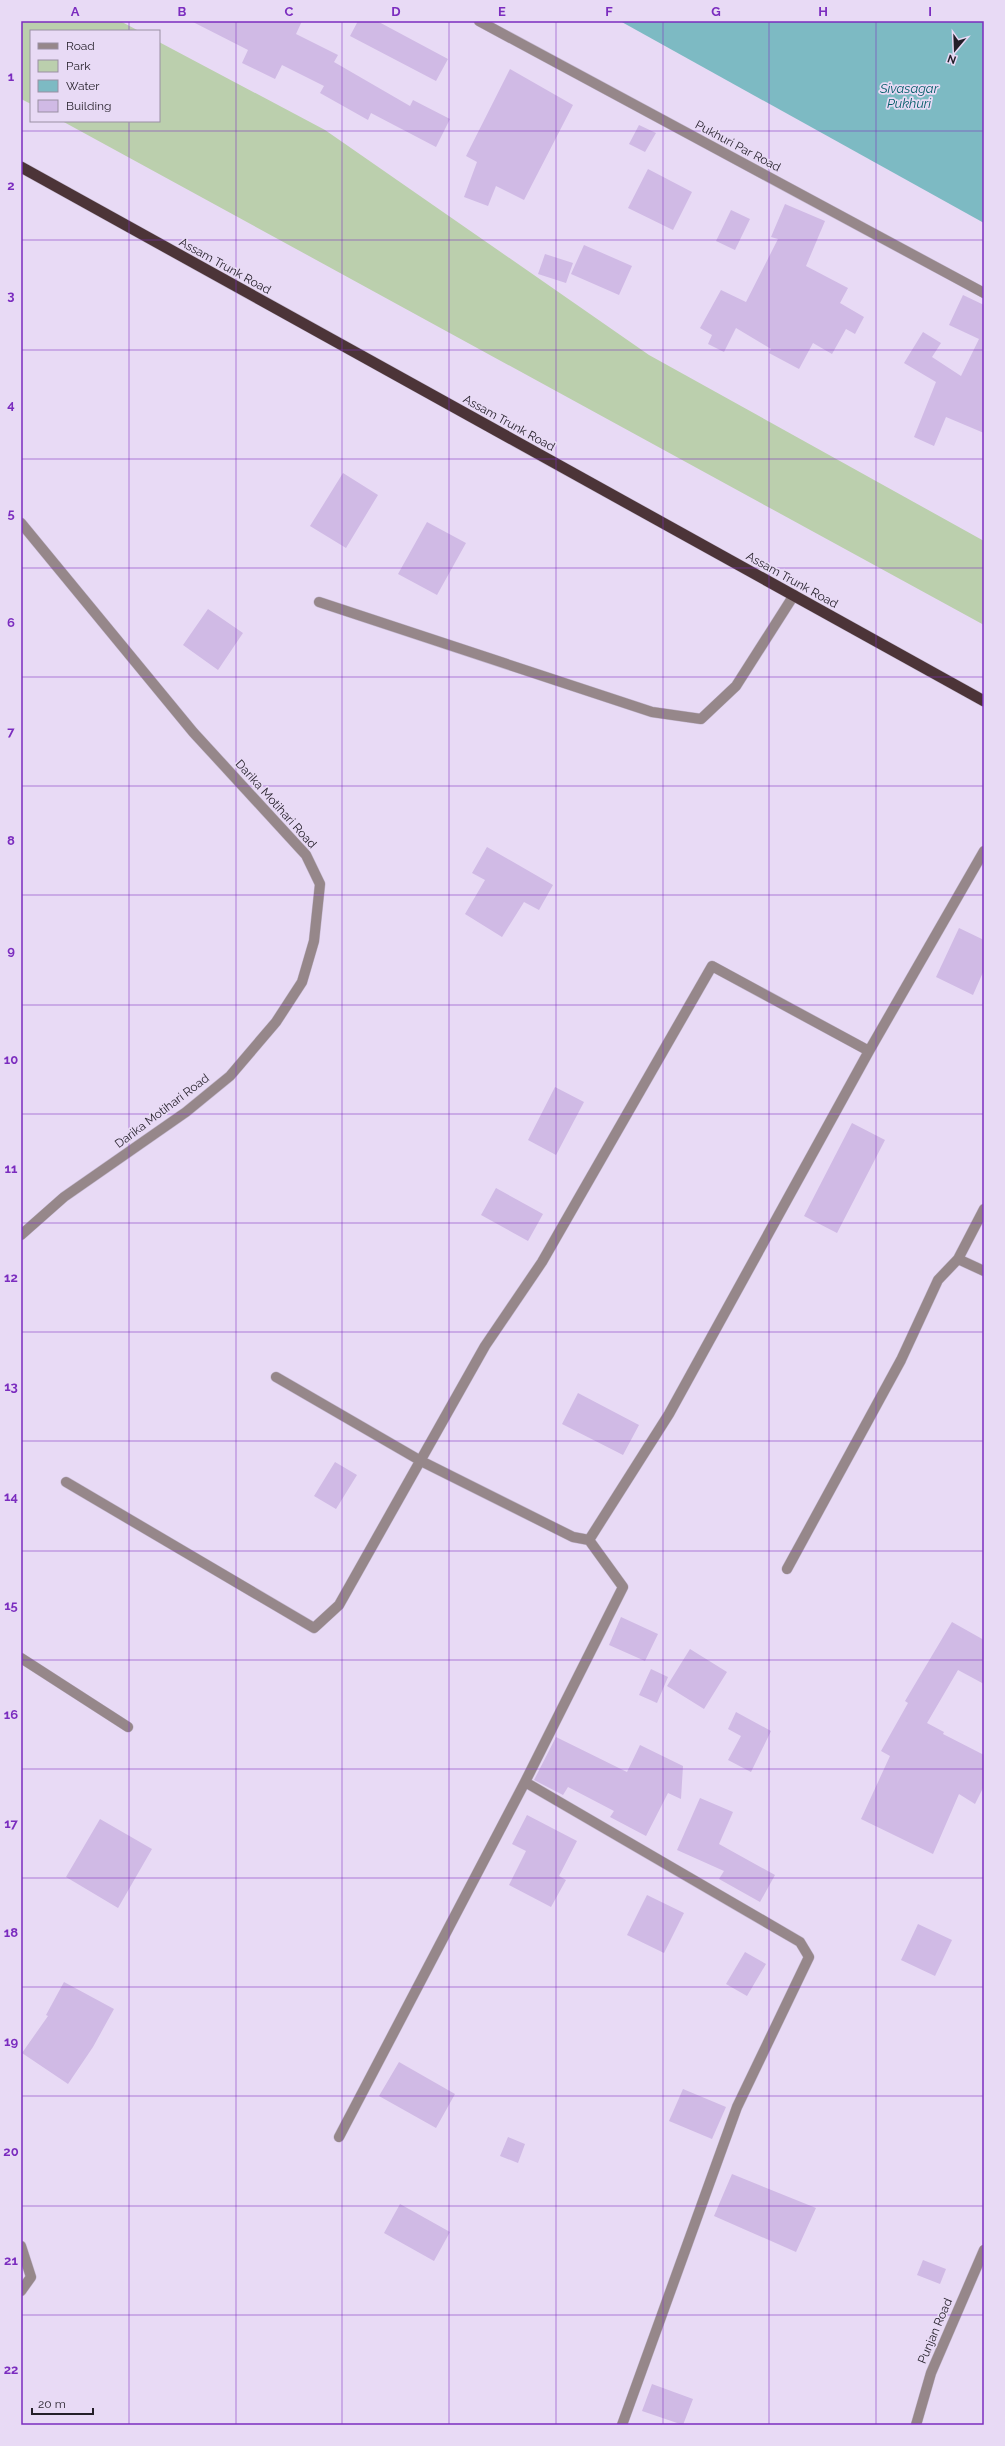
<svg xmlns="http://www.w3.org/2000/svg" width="1005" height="2446" font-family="Raleway,sans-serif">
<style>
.green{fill:#bbcfad}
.water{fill:#7dbac3}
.building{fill:#d0bae5}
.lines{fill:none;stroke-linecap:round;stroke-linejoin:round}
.minor-casing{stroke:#c5b8d0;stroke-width:11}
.tertiary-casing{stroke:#c5b8d0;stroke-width:11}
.trunk-casing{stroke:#c5b8d0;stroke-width:12}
.minor{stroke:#96878a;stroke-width:10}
.tertiary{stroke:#96878a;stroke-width:10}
.trunk{stroke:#4c3438;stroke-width:11}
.grid{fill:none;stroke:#7b2cbf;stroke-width:1;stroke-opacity:0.55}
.labels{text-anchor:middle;stroke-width:3.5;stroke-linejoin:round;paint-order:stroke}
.street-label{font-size:12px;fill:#241f29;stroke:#e8daf5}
.water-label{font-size:13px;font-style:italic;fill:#005c67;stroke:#e8daf5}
.neatline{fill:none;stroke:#7b2cbf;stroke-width:1.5}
.grid-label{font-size:13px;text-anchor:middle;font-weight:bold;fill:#7b2cbf}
</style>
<rect width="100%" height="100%" fill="#e8daf5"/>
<path class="green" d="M21 21H120L139 31H31V104L21 99Z
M159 42 325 130 649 355 984 541V625L62 121H159Z"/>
<path class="water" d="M620 21H984V223Z"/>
<path class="building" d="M191 21H302L296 34 338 55 334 62 410 106 413 100 450 119 436 147 371 113 368 120 320 93 324 86 282 65 275 79 242 63 248 50Z
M358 21H377L448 59 436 81 350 36Z
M510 69 573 105 524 200 496 186 488 206 464 197 477 162 466 156Z
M639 125 656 133 645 152 629 144Z
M648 169 692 192 673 230 628 208Z
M785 204 825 221 806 266 848 288 840 303 864 317 855 334 846 329 832 354 813 343 799 369 769 353 771 349 736 328 724 352 708 344 712 335 700 328 721 290 746 302 778 239 771 237Z
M731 210 750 219 735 250 716 241Z
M584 245 632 266 619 295 571 274Z
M545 254 573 263 566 283 538 274Z
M963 295 984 305V433L946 417 934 446 914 437 936 382 904 363 923 332 941 343 932 357 961 376 979 339 949 325Z
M343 473 378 495 346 548 310 526Z
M427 522 466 543 437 595 398 574Z
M208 609 243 633 218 670 183 645Z
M487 847 553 885 539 910 524 902 502 937 465 914 485 880 472 873Z
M959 928 984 940V970L973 995 936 977Z
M555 1087 584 1102 556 1155 528 1140Z
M852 1123 885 1140 837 1233 804 1216Z
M496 1188 543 1214 528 1241 481 1215Z
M578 1393 639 1425 623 1455 562 1424Z
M335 1462 357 1475 336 1509 314 1496Z
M621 1617 658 1634 645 1661 609 1645Z
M952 1622 984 1640V1684L958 1670 927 1723 944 1732 943 1734 984 1755V1786L975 1804 959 1794 933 1854 861 1819 890 1756 881 1751 908 1703 905 1701Z
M690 1649 727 1672 704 1709 667 1686Z
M651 1669 668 1677 657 1703 639 1695Z
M736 1712 771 1731 751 1772 728 1760 741 1736 728 1729Z
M556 1737 627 1772 640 1745 683 1766 681 1799 668 1793 646 1836 610 1817 614 1811 568 1787 563 1795 534 1780Z
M700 1798 733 1812 719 1844 775 1875 760 1902 719 1879 724 1871 677 1850Z
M527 1815 577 1841 559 1876 566 1880 551 1907 509 1885 526 1851 512 1844Z
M100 1819 152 1849 118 1908 66 1877Z
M647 1895 684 1913 664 1953 627 1935Z
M918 1924 952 1940 935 1976 901 1960Z
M745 1952 766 1964 747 1996 726 1984Z
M64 1982 114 2009 93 2047 68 2084 22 2053 48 2016 46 2015Z
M399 2062 455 2094 436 2128 379 2096Z
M683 2089 726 2107 712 2139 669 2121Z
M508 2137 525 2144 518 2163 500 2156Z
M732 2174 816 2208 796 2252 714 2216Z
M400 2204 450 2232 434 2261 384 2233Z
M923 2260 946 2269 940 2284 917 2275Z
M652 2384 693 2399 683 2425 642 2411Z"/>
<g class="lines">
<g class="minor-casing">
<path id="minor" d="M21 523 193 732 306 855 320 884 314 941 302 982 276 1022 230 1076 186 1112 64 1197 21 1235
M319 602 652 712 701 719 736 686 794 595
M958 1259 984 1271
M276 1377 421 1461 573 1537 589 1540 623 1587 525 1782 339 2137
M66 1482 314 1628 339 1605 485 1346 542 1262 712 966 869 1051
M589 1540 669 1414 869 1051 984 851
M787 1569 901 1360 938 1280 958 1259 984 1209
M21 1658 128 1727
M525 1782 800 1942 809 1957 737 2107 622 2425
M21 2246 31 2277 21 2291
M916 2425 931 2373 984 2250"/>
</g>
<g class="tertiary-casing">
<path id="tertiary" d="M479 21 984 293"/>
</g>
<g class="trunk-casing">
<path id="trunk" d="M21 167 984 701"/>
</g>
<use href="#minor" class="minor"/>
<use href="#tertiary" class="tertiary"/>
<use href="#trunk" class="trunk"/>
</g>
<path class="grid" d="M129 21V31M236 21V2425M342 21V2425M449 21V2425M556 21V2425M663 21V2425M769 21V2425M876 21V2425M129 121V2425M21 131H984M21 240H984M21 350H984M21 459H984M21 568H984M21 677H984M21 786H984M21 895H984M21 1005H984M21 1114H984M21 1223H984M21 1332H984M21 1441H984M21 1551H984M21 1660H984M21 1769H984M21 1878H984M21 1987H984M21 2096H984M21 2206H984M21 2315H984"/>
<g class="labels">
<g class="street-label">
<text transform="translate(738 146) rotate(28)" y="4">Pukhuri Par Road</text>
<text transform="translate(225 266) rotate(29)" y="4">Assam Trunk Road</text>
<text transform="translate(509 423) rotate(29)" y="4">Assam Trunk Road</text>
<text transform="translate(792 580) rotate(29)" y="4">Assam Trunk Road</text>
<text transform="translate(276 804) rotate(48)" y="4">Darika Motihari Road</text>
<text transform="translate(162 1111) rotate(-37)" y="4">Darika Motihari Road</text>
<text transform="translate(935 2331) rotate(-67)" y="4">Punjan Road</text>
</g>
<g class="water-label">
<text x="909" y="93">Sivasagar<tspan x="909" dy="15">Pukhuri</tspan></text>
</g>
</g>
<rect width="1005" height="2446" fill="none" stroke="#e8daf5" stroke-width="44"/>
<rect x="30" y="30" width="130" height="92" fill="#e8daf5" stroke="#9a8fa3"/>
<rect x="38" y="43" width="20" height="6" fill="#96878a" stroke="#9a8fa3"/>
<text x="66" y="50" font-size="12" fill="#241f29">Road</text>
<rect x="38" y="60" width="20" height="12" fill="#bbcfad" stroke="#9a8fa3"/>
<text x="66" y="70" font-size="12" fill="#241f29">Park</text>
<rect x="38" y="80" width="20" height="12" fill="#7dbac3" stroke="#9a8fa3"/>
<text x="66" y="90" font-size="12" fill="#241f29">Water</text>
<rect x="38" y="100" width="20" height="12" fill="#d0bae5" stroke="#9a8fa3"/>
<text x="66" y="110" font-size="12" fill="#241f29">Building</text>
<g transform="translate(955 50) rotate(199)" stroke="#e8daf5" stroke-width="3" paint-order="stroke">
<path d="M0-3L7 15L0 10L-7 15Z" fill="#241f29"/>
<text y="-6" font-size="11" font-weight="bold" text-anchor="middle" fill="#241f29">N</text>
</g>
<path d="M32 2408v6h61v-6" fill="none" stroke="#241f29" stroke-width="2"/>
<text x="38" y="2408" font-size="12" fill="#241f29" stroke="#e8daf5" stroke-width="3" paint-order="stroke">20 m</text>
<rect x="22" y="22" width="961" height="2402" class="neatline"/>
<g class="grid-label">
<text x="75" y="16">A</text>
<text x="182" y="16">B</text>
<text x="289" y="16">C</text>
<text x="396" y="16">D</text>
<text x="502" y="16">E</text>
<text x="609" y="16">F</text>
<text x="716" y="16">G</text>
<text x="823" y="16">H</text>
<text x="930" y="16">I</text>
<text x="11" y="81">1</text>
<text x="11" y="190">2</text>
<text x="11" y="300">3</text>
<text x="11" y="409">4</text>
<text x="11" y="518">5</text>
<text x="11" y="627">6</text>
<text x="11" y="736">7</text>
<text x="11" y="845">8</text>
<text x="11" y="955">9</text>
<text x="11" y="1064">10</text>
<text x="11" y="1173">11</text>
<text x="11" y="1282">12</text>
<text x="11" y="1391">13</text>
<text x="11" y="1501">14</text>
<text x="11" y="1610">15</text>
<text x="11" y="1719">16</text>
<text x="11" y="1828">17</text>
<text x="11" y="1937">18</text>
<text x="11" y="2046">19</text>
<text x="11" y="2156">20</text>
<text x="11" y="2265">21</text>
<text x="11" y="2374">22</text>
</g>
</svg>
